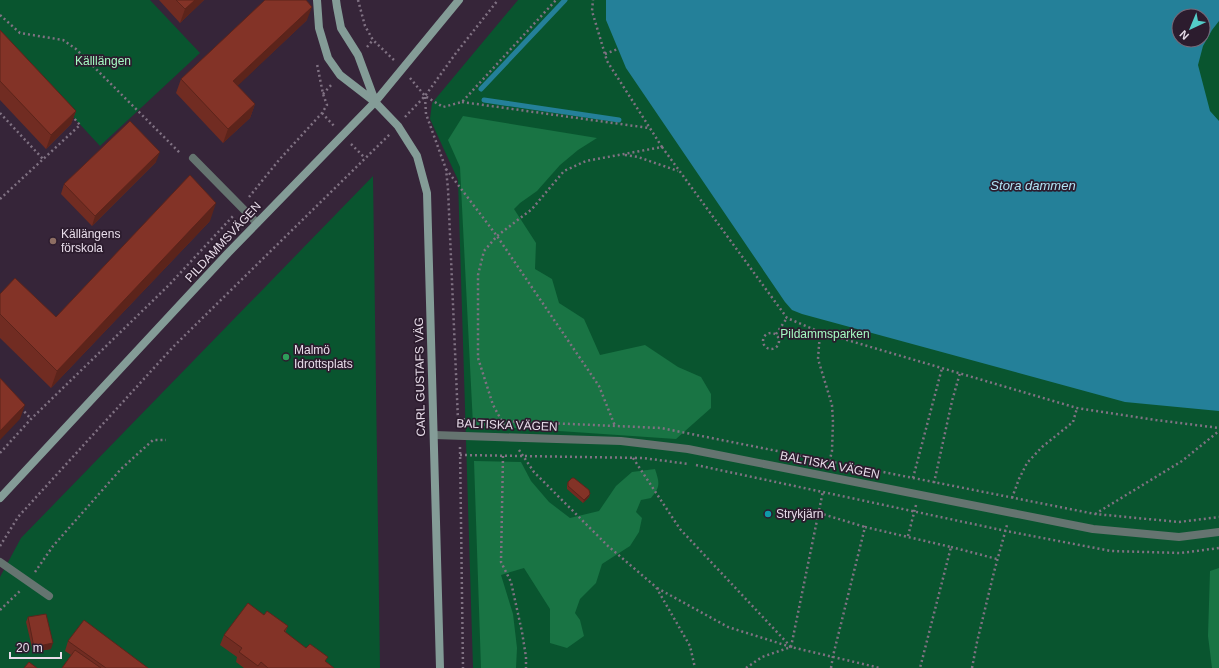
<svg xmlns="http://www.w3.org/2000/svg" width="1219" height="668" font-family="Helvetica,sans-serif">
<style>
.green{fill:#09552f;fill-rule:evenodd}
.forest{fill:#197444}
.water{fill:#248099;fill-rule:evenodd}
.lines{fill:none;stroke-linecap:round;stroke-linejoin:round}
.stream{stroke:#248099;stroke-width:5}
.path{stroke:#807283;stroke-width:2.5;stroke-dasharray:2 3;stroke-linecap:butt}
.lane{stroke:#657470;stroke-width:8}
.street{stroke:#657470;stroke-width:8}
.secondary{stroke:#849c97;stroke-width:8}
.wall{fill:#712c22}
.shaded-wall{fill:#5c241b}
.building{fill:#833327;stroke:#5c241b}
.education-dot{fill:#8d6e63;stroke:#2c1c2e;stroke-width:1.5}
.leisure-dot{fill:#2e9e5b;stroke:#2c1c2e;stroke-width:1.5}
.culture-dot{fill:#0f9aa8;stroke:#2c1c2e;stroke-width:1.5}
.labels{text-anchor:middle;stroke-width:3.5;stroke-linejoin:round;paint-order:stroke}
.park-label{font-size:12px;fill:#a5fbc2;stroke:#2c1c2e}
.poi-label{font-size:12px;fill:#e8ddea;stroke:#2c1c2e;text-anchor:start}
.street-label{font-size:12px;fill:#e8ddea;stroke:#2c1c2e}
.water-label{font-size:13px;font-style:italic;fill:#b0e3f4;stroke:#2c1c2e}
</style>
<rect width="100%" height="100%" fill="#362539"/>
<path class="green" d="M0 0H150L200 53 100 146 0 38Z
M518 0H1219V668H473L458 180 430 119 432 103ZM1179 16H1203V40H1179Z
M373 176 380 668H0V577L21 538Z"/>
<path class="forest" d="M463 116 597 138 578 150 560 165 537 191 520 203 514 209 536 243 535 269 552 279 559 303 584 319 600 355 645 345 678 367 701 377 711 394V408L676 439 473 425 460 167 448 140Z
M474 461 521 462 531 481 549 502 570 518 599 511 616 486 632 472 655 469C660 484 660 487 651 498L641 500 636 512 642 518 639 532 630 546 602 564 596 583 580 599 575 613 580 620 584 636 567 648 550 643V609L524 568 501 575 513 614 517 648 516 668H481Z
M1219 568V668H1212L1208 636 1210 571Z"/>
<path class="water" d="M606 0H1219V21L1212 30 1203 46 1198 65 1210 111 1219 121V411L1125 402 802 314 792 310 785 302 626 68 606 20ZM1179 16H1203V40H1179Z"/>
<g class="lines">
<path class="stream" d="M481 89 565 0
M484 100 619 120"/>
<path class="path" d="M358 0 365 26 373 40 395 61
M0 15 20 33 63 40 76 49 181 154
M367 47 373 40
M605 54 618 49
M410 78 425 96 443 107 462 102 556 0
M323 94 332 84
M425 97 426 114 446 169 448 189 458 420
M462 102 649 128
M0 113 43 159
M322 113 335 127
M405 117 425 96 456 53 498 0
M351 144 365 158
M662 147 787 318 820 332 1077 408 1156 420 1219 428
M625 155 638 157 678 171
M446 169 497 236 599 386 615 426
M249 197 279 160 322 113 327 105 323 94 317 64
M0 199 80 125 72 116
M820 332 818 359 832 405 833 422 832 451 829 463
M763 341a8 8 0 1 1 16 0a8 8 0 1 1-16 0Z
M776 334 787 318
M21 408 31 419
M458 419 661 428 1095 514 1179 522 1219 517
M504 425 493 405 478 358V275L484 251 497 236 532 209 564 171 586 161 662 147 607 61 592 11 593 0
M460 447 463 668
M519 450 534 472 608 546 656 587 690 646 695 668
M0 453 31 419 169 285 234 215
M460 455 643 458 689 464
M503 456 501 562 511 582 522 632 526 657V668
M633 458 680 529 791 647
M696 465 1006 531 1111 551 1181 553 1219 548
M913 478 942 368
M934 483 952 401 960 373
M1012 498 1019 479 1027 463 1042 447 1073 422 1077 408
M819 513 865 527
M1095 514 1182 461 1219 431
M908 536 916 505
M0 546 18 517 173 347 390 134
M951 547 997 559
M35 572 53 546 121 469 153 440H166
M657 588 728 627 791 647 880 668
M0 610 21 590
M746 668 762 657 791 647 823 491
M831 668 833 656 865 527 951 547 920 668
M972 668 977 642 994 572 1007 525"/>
<path class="lane" d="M0 562 49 596"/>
<path class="street" d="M193 158 257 223
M434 435 621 441 688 449 1093 529 1179 537 1219 532"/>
<path class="secondary" d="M317 0 319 28 328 58 340 75 375 102 398 126 417 156 427 193 440 668
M336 0 337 7 341 28 358 55 375 101
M0 498 228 253 375 102 459 0"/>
</g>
<path class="wall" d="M159 0H204L180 23Z
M307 20 237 86 255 104 250 118 223 143 176 93 181 79Z
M0 30 76 111 71 124 46 149 0 100Z
M156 162 92 226 61 194 64 184Z
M210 221 51 388 0 338V294L56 317Z
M568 482 590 494 589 497 583 503 567 489V485Z
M264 615 288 626 285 633 334 668H244L236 662 237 657 220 645 224 635Z
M28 617 51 649 33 652 26 622Z
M68 641 148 668H62L71 655 65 651Z"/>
<path class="shaded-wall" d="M195 0H204L180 23 185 9Z
M312 7 307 20 228 95 233 81Z
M255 104 250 118 223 143 228 129Z
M76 111 71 124 46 149 51 135Z
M160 152 156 162 92 226 95 216Z
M216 203 210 221 51 388 57 371Z
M25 405 20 419 0 440V431Z
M590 494 589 497 583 503 584 500Z
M53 643 51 649 33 652 34 647Z"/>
<path class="building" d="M176 0H195L185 9Z
M265 0H306L312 7 233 81 255 104 228 129 181 79Z
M0 30 76 111 51 135 0 81Z
M130 121 160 152 95 216 64 184Z
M190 175 216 203 57 371 0 314V294L15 278 56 317Z
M0 378 25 405 0 431Z
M572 478H574L589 490 590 494 584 500 568 486V482Z
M248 603 264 615 267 611 288 626 284 631 306 648 310 644 328 657 325 661 334 668H268L261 662 258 666 239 652 242 648 224 635Z
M46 614 53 643 34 647 28 617Z
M84 620 148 668H106L68 641Z
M75 650 101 668H62Z
M29 662 37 668H24Z"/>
<circle class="education-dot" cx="53" cy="241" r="4"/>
<circle class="leisure-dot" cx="286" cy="357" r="4"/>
<circle class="culture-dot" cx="768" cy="514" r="4"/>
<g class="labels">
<g class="park-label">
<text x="103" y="65">Källlängen</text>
<text x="825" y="338">Pildammsparken</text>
</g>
<g class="poi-label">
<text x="61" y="238">Källängens<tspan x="61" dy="14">förskola</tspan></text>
<text x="294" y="354">Malmö<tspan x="294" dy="14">Idrottsplats</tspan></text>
<text x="776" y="518">Strykjärn</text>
</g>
<g class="street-label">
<text transform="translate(223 242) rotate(-47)" y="4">PILDAMMSVÄGEN</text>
<text transform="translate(420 377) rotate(-91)" y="4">CARL GUSTAFS VÄG</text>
<text transform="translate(507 425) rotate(2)" y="4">BALTISKA VÄGEN</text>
<text transform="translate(830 465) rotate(11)" y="4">BALTISKA VÄGEN</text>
</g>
<g class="water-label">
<text x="1033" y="190">Stora dammen</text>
</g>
</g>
<g transform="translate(1191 28) rotate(224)"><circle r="19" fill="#2c1c2e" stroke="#776979"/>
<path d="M0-3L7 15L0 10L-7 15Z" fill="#54cdc8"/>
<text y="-6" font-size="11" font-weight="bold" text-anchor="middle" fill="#e8ddea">N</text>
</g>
<path d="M10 652v6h51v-6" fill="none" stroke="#e8ddea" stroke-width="2"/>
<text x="16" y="652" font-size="12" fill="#e8ddea" stroke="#2c1c2e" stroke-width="3" paint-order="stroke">20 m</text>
</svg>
